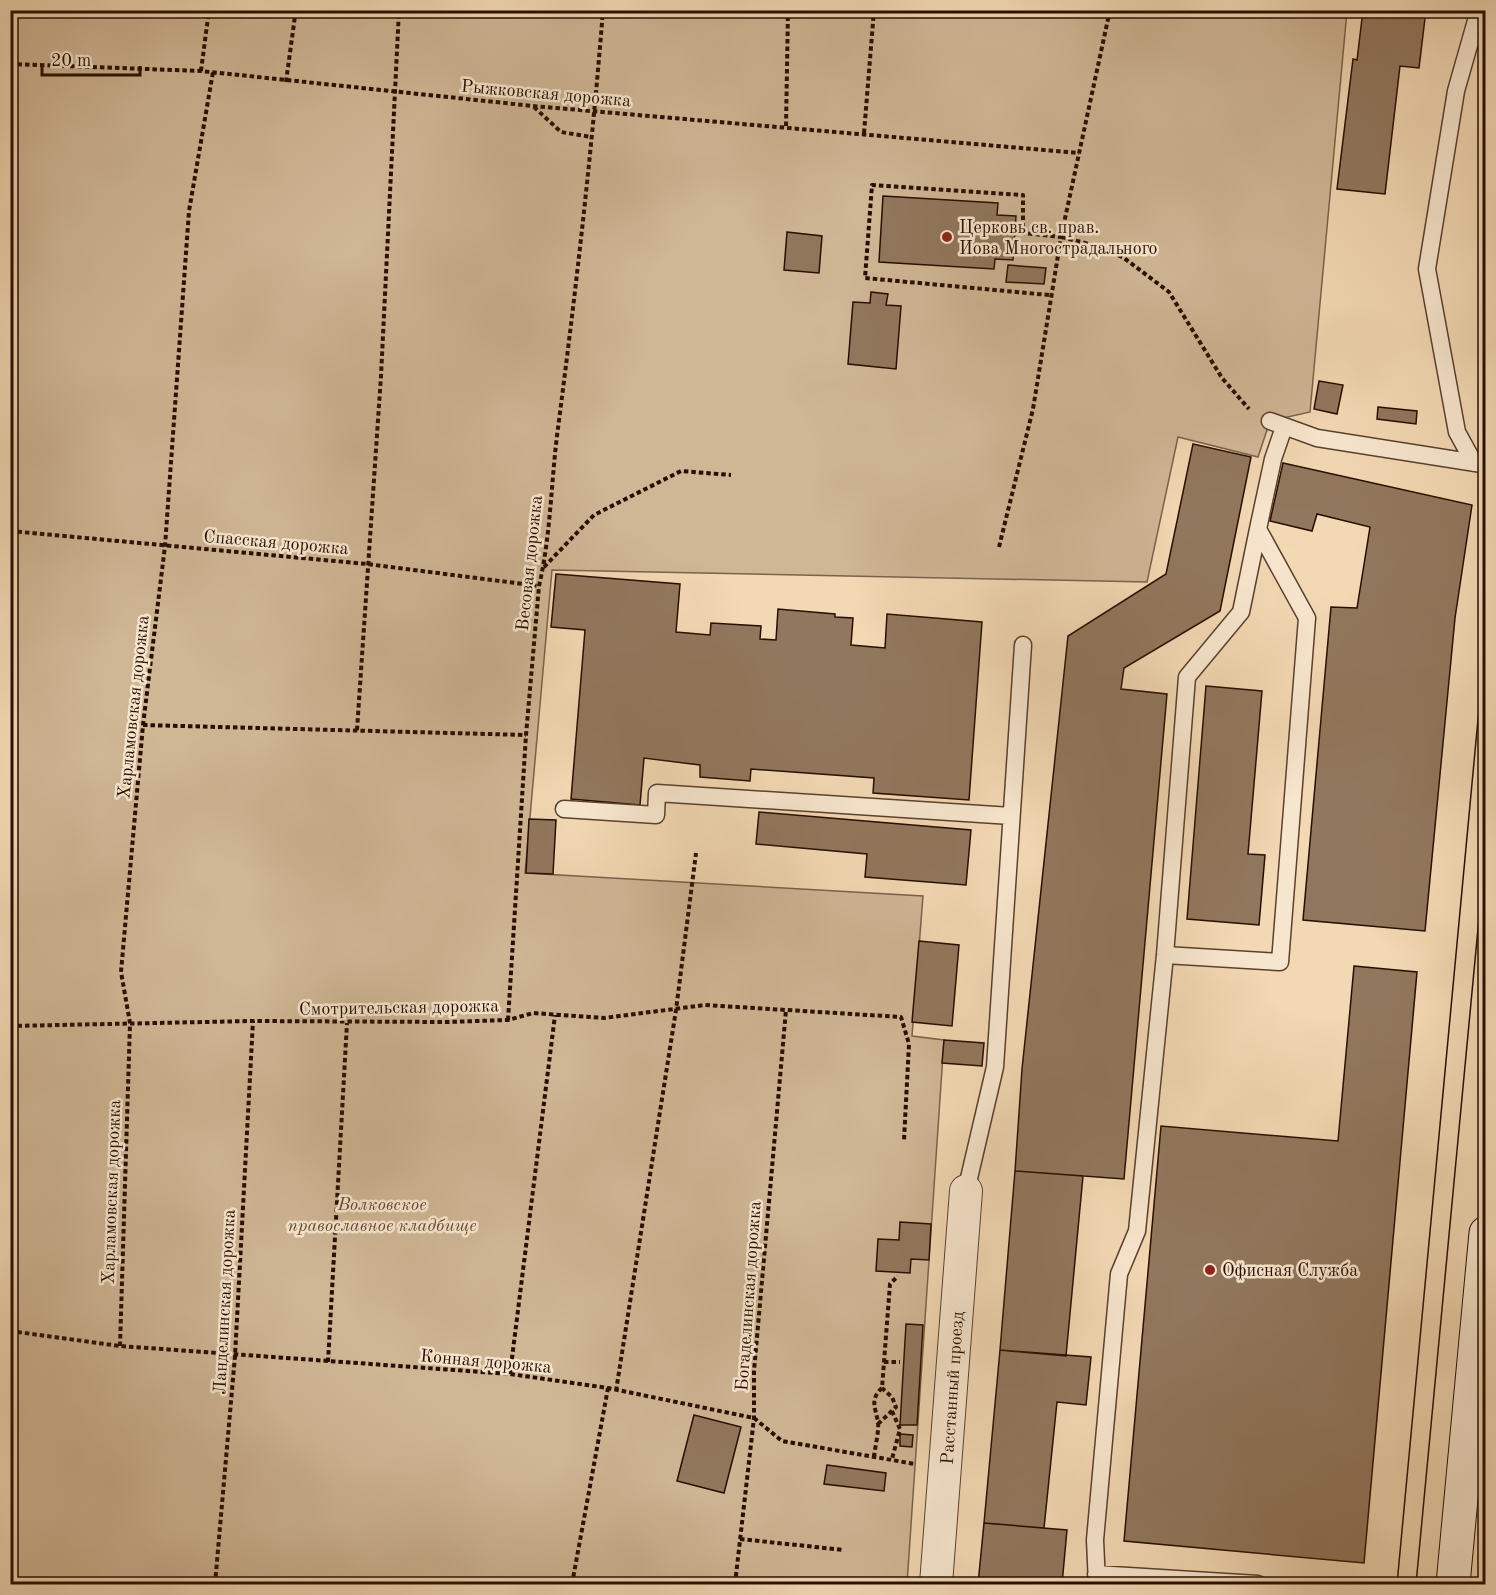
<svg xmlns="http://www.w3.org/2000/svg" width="1496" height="1595" font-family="'Old Standard TT',serif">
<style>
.green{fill:#cfb695;stroke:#7b624a;stroke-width:1.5}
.building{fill:#91775d;stroke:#270e00;stroke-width:1.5}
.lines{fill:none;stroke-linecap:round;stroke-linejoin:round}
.lane-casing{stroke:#5a402d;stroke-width:19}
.street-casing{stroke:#5a402d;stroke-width:34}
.secondary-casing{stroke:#270e00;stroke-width:35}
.path{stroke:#270e00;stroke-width:4;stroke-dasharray:4.5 3;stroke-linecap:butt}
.lane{stroke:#f7e6ce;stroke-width:16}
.street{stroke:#f7e6ce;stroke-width:32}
.secondary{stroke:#f7e6ce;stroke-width:33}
.tram{stroke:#270e00;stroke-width:1.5}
.poi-dot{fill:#8f2418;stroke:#f7e6ce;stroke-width:2}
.labels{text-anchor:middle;stroke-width:5;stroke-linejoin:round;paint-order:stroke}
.street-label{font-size:18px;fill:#270e00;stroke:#f7e6ce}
.poi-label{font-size:18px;fill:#270e00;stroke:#f7e6ce;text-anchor:start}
.park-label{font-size:18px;font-style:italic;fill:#624934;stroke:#f7e6ce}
</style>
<rect width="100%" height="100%" fill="#f2d8b3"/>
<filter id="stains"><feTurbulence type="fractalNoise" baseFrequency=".00333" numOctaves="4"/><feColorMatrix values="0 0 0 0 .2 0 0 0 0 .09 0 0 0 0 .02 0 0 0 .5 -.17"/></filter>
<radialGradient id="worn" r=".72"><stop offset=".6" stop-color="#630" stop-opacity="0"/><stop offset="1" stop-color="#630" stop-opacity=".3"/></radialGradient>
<path class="green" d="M11 11H1347L1310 412 1270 421 1258 457 1178 437 1147 582 552 570 525 873 923 896 912 1036 944 1040 907 1584H11Z"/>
<path class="building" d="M1363 10H1426L1419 68 1400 66 1385 194 1337 189 1353 59 1357 60Z
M883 196 998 203 997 215 1016 216 1013 260 995 259 994 269 879 262Z
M787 232 822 236 819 273 784 270Z
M1008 265 1046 268 1044 284 1006 282Z
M871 292 888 294 886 305 901 306 896 369 848 364 853 302 870 303Z
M1319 381 1343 385 1337 414 1314 409Z
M1378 407 1417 411 1416 424 1377 419Z
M1193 444 1251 457 1220 611 1124 668 1121 689 1167 694 1124 1179 1015 1171 1022 1069 1068 636 1166 574Z
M1283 463 1472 505 1455 618 1425 931 1303 920 1331 607 1357 608 1370 527 1317 514 1312 531 1270 521Z
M556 574 680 584 676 632 710 635 711 623 761 626 760 639 776 640 778 609 835 614V617L853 618 851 645 885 648 887 614 982 622 969 800 873 793 874 778 751 769 750 781 700 777V765L644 758 640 805 571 799 585 630 551 627Z
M1206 686 1262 691 1248 854 1265 855 1259 925 1187 919Z
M759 812 971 830 966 885 865 877 867 854 756 844Z
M529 819 556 820 553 874 526 873Z
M919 941 959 945 952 1026 912 1022Z
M1354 966 1417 972 1364 1563 1124 1541 1161 1126 1338 1141Z
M944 1040 984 1043 982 1066 942 1063Z
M1015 1171 1083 1176 1066 1356 1000 1350Z
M900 1222 931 1224 929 1260 911 1259 910 1273 876 1271 878 1239 899 1240Z
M906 1324 923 1325 917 1425H900Z
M1000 1350 1091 1357 1086 1405 1057 1402 1044 1528 984 1523Z
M694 1415 741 1427 724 1493 677 1481Z
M900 1434 913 1435 912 1447 900 1446Z
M827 1465 886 1473 884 1491 824 1484Z
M984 1523 1067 1530 1062 1584H978Z"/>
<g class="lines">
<g class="lane-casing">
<path id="lane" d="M1270 421 1317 438 1482 464
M1474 463 1457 432 1427 269 1456 91 1479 10
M564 809 656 815 657 793 1011 816
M1165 955 1280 962 1307 618 1258 529 1273 459 1284 427
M966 1191 995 1067 1023 645
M1096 1574 1258 1584
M1097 1584 1095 1540 1119 1274 1137 1231 1165 955 1187 677 1241 612 1258 529"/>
</g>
<g class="street-casing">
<path id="street" d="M936 1584 966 1191"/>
</g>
<g class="secondary-casing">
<path id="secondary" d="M1453 1584 1486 1233"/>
</g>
<path class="path" d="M1110 10 1061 237 1101 247 1124 258 1169 292 1222 378 1249 409
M10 64 201 71 533 106 1079 153
M201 71 209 10
M286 82 295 16
M534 107 561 132 591 137
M786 126 788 10
M864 133 874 10
M10 531 367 564 539 586
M999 547 1033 409 1061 237 1023 233V195L872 185 865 278 1049 295
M1483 562 1486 542
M544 567 594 515 681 471 731 475
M143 725 526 735
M357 730 381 376 399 10
M508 1020 526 735 539 586C551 535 551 480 558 428 576 289 592 150 603 10
M10 1026 253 1021 446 1022 508 1020 533 1013 604 1018 705 1005 901 1017 909 1044 904 1140
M10 1331 120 1346 510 1374 608 1388 754 1418 782 1441 915 1464
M120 1346 130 1023 121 972 143 725 165 546 189 211 213 72
M328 1362 347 1023
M884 1362H900
M510 1374 555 1015
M616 1391 676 1010 696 853
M892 1411 900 1429 892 1459
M878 1424 896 1407 892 1397 882 1388
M874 1457C875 1446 879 1433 878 1423 876 1408 869 1400 882 1388L890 1284 898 1276
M740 1539 844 1550
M215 1584 235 1356 253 1021
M572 1584 608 1388
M735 1584 754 1418V1371L786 1010"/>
<use href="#lane" class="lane"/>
<use href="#street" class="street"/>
<use href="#secondary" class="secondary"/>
<path class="tram" d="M1397 1584 1486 634
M1416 1584 1486 844"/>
</g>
<g class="poi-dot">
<circle cx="947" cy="237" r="6"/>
<circle cx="1210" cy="1270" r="6"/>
</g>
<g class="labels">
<g class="street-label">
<text transform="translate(546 93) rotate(5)" y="6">Рыжковская дорожка</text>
<text transform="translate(276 542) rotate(5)" y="6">Спасская дорожка</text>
<text transform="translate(529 563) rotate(-84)" y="6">Весовая дорожка</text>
<text transform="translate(133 707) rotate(-84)" y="6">Харламовская дорожка</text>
<text transform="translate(399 1007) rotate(-1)" y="6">Смотрительская дорожка</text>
<text transform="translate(111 1192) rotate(-88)" y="6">Харламовская дорожка</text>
<text transform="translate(748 1296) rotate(-86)" y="6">Богаделинская дорожка</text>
<text transform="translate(224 1302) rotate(-87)" y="6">Ланделинская дорожка</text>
<text transform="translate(486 1361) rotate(5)" y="6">Конная дорожка</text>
<text transform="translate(952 1388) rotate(-86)" y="6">Расстанный проезд</text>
</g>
<g class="poi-label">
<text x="959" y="233">Церковь св. прав.<tspan x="959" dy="21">Иова Многострадального</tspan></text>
<text x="1222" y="1276">Офисная Служба</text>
</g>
<g class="park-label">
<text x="382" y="1210">Волковское<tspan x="382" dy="21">православное кладбище</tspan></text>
</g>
</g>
<rect width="1496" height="1595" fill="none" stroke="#f2d8b3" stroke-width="36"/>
<rect x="12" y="12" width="1472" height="1571" fill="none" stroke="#270e00" stroke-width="3"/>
<rect x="18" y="18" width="1460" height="1559" fill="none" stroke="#270e00" stroke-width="1.5"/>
<path d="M42 66v9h98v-9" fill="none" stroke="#270e00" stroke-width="3"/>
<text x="51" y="66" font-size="18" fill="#270e00" stroke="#f7e6ce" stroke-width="4.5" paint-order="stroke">20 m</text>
<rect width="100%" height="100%" filter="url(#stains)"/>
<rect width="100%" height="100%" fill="url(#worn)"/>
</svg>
